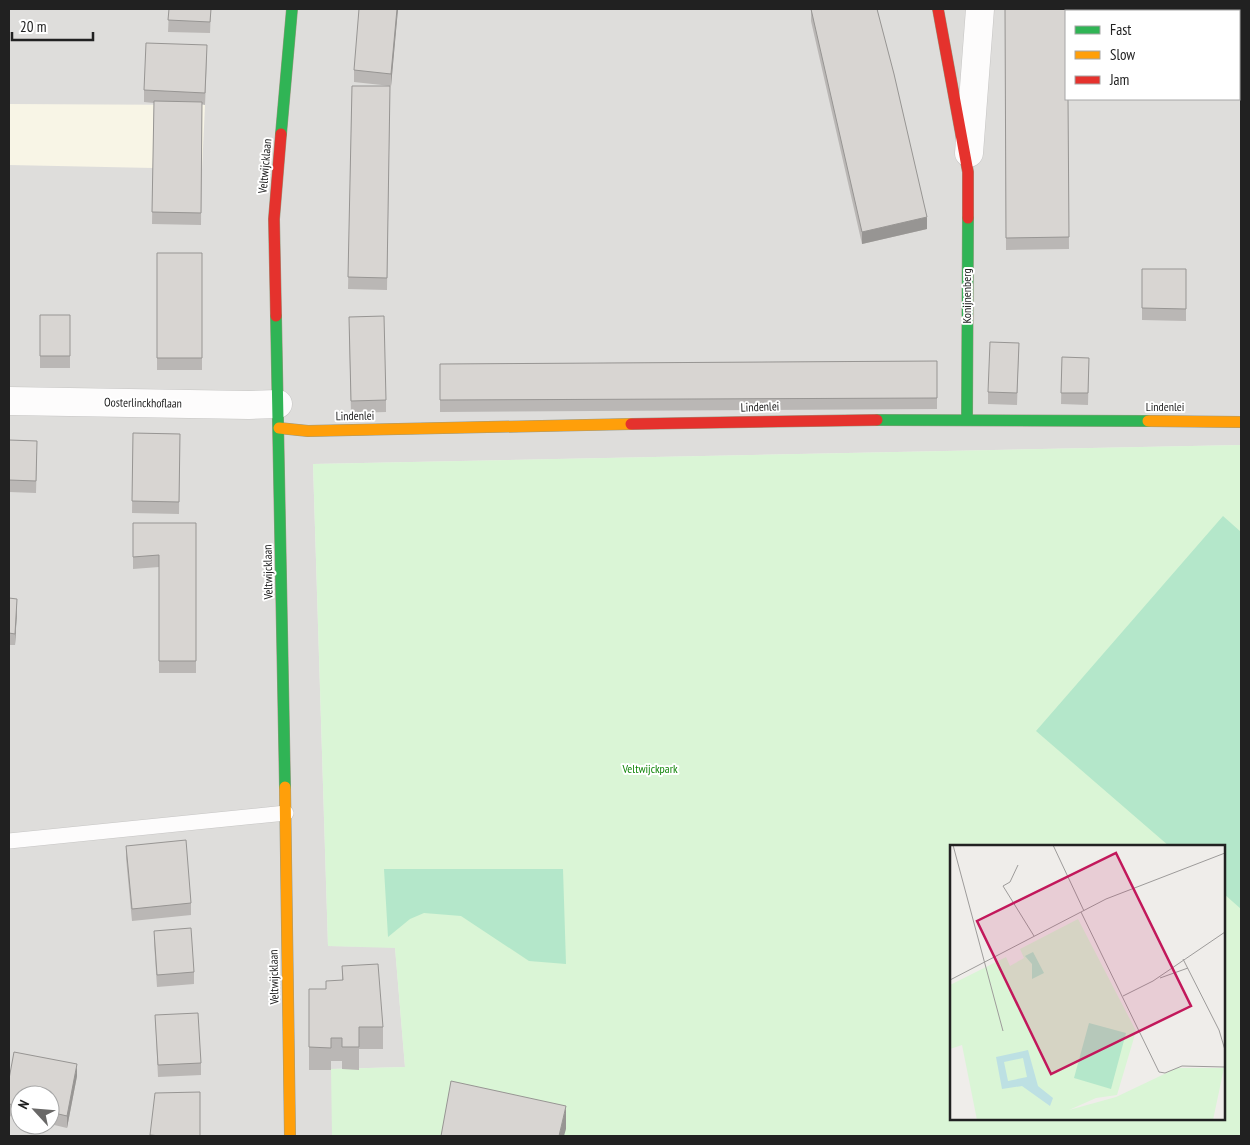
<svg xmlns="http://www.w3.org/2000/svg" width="1250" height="1145" font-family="'PT Sans Narrow',sans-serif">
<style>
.residential{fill:#dedddb;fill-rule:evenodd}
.education{fill:#f8f5e6}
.park{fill:#daf5d6;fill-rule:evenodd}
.pitch{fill:#b4e7ca}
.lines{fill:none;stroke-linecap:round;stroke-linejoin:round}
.lane-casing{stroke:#c6c5c4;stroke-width:16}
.street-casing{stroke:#c6c5c4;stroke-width:29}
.fast-casing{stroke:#9b9980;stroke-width:12}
.slow-casing{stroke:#9b9980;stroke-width:12}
.jam-casing{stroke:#9b9980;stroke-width:12}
.lane{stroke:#fdfcfc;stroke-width:15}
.street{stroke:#fdfcfc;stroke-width:28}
.fast{stroke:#30b455;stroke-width:11}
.slow{stroke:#ff9f0a;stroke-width:11}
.jam{stroke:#e5322d;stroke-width:11}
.wall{fill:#bab7b5}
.shaded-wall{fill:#979593}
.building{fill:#d8d5d2;stroke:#979593}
.labels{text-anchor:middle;stroke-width:4;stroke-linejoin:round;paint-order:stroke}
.street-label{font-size:12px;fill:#212121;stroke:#fff}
.park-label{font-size:12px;fill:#108509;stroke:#fff}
.inset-road{fill:none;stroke:#9d9b9a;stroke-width:1}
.view{fill:#c2185b;fill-opacity:0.15;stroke:#c2185b;stroke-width:2.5}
.inset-edge{fill:none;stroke:#212121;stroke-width:2.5}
</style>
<rect width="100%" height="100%" fill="#efedea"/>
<path class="residential" d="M9 9H1241V445L313 464 328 946 395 947 405 1067 332 1069V1136H9ZM1066 11H1239V99H1066ZM20 1095H50V1125H20Z"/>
<path class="education" d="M9 104 205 105 202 169 9 165Z"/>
<path class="park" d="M1241 445V1136H332L331 1069 405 1067 395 948 328 946 313 464ZM951 846H1224V1119H951Z"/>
<path class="pitch" d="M1223 516 1241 532V909L1224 894V846H1169L1036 731Z
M384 869H563L566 964 529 961 461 916 424 913 410 919 388 937Z"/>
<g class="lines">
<g class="lane-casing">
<path id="lane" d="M9 841 286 813"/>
</g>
<g class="street-casing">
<path id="street" d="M969 153 980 9
M9 401 249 405 278 404"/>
</g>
<g class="fast-casing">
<path id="fast" d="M281 134 292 9
M276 316 285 787
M967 419 968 218
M877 420 1148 421"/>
</g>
<g class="slow-casing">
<path id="slow" d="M1148 421 1241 422
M279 428 308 431 631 424
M285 787 290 1136"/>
</g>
<g class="jam-casing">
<path id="jam" d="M938 9 968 172V218
M276 316 274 219 281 134
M631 424 877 420"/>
</g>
<use href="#lane" class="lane"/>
<use href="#street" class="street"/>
<use href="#fast" class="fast"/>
<use href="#slow" class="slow"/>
<use href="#jam" class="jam"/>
</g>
<path class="wall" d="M169 9H211L210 33 168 32Z
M398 9 391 86 354 82V70Z
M811 9 927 229 862 244 811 21Z
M1005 9 1068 99 1069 249 1006 250Z
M207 56 205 105 202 104 201 225 152 224 154 103 144 102V90Z
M352 86H390L387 290 348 289Z
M157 253H202V370H157Z
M1142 269H1186V321L1142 320Z
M40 315H70V368H40Z
M349 329 386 400V412L351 413Z
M1019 343 1017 405 988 404V392Z
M1062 357 1089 358 1088 405 1061 404Z
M937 361V409L440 412V364Z
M133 433 180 434 179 514 132 513Z
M9 440 37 453 36 493 9 492Z
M133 523H196V673H159V567L133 569Z
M9 598 17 611 15 645H9Z
M126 846 191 903V915L132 921 126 858Z
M154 931 194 972V984L157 987 154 942Z
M342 966 383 1027V1049H359V1070L342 1069V1061H331V1070H309V989H326L342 980Z
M155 1015 201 1063V1075L158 1077Z
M77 1076 67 1128 50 1124V1095H20V1118L9 1116V1079Z"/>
<path class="shaded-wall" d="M397 9H398L391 86V74Z
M927 217V229L862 244V232Z
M17 599V611L15 645V634Z
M77 1064V1076L67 1128V1116Z
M566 1106V1129L564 1136H559Z"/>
<path class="building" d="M169 9H211L210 22 168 20Z
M359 9H397L391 74 354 70Z
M811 9H877L894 74 927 217 862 232Z
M1005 9H1067V11H1066V99H1068L1069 237 1006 238Z
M146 43 207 45 205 93 144 90Z
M352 86H390L387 278 348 277Z
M154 101 202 102 201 213 152 212Z
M157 253H202V358H157Z
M1142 269H1186V309L1142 308Z
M40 315H70V356H40Z
M384 316 386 400 351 401 349 317Z
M990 342 1019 343 1017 393 988 392Z
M1062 357 1089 358 1088 393H1061Z
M937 361V398L440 400V364Z
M133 433 180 434 179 502 132 501Z
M9 440 37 441 36 481 9 480Z
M133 523H196V661H159V555L133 557Z
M9 598 17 599 15 634 9 633Z
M186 840 191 903 132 909 126 846Z
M191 928 194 972 157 975 154 931Z
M378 964 383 1027H359V1047H342V1038H331V1048L309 1047V989H326V981L343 980 342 966Z
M198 1013 201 1063 158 1065 155 1015Z
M14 1052 77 1064 67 1116 50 1112V1095H20V1106L9 1104V1079Z
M451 1081 566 1106 559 1136H441Z
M200 1092V1136H161L150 1135 155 1093Z"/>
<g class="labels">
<g class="street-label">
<text transform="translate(265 166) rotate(-85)" y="4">Veltwijcklaan</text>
<text transform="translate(967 296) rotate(-90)" y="4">Konijnenberg</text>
<text transform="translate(143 403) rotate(1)" y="4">Oosterlinckhoflaan</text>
<text transform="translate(760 407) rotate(-2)" y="4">Lindenlei</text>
<text x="1165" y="411">Lindenlei</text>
<text transform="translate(355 416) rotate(-1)" y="4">Lindenlei</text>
<text transform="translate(268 572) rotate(-91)" y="4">Veltwijcklaan</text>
<text transform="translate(274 977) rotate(-91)" y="4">Veltwijcklaan</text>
</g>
<g class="park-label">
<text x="650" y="773">Veltwijckpark</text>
</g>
</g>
<g transform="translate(950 845)">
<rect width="275" height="275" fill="#efedea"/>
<path d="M128 74 186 186 167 250 146 253 119 265 166 252 227 223H274L263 275H27L12 200 0 204V140L56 112 60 121 74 113 70 104Z" fill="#daf5d6"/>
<path d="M83 107 94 128 82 134V119L75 111ZM139 178 176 188 161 244 124 233Z" fill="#b4e7ca"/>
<path d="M78 205 88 241 103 253 100 261 72 241 52 244 46 212ZM73 213 77 232 58 236 54 217Z" fill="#bde0e3" fill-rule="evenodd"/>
<path class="inset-road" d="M3 0 53 186M103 0 134 66M68 20 60 37 53 41 84 91M131 67 209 227 215 228 232 221 275 222M233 114 269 185 275 205M210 133 238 123M0 135 156 54 275 8M173 151 203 136 275 87"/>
<path class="view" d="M166 8 241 161 101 229 27 76Z"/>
<rect width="275" height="275" class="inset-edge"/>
</g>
<rect width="1250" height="1145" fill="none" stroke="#212121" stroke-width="20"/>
<rect x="1065" y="10" width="175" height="90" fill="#ffffff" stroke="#a6a6a6"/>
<rect x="1075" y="26" width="25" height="8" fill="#30b455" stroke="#a6a6a6"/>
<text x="1110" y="35" font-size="15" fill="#212121">Fast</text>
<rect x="1075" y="51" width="25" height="8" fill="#ff9f0a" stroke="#a6a6a6"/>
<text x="1110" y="60" font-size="15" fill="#212121">Slow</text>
<rect x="1075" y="76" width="25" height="8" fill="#e5322d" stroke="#a6a6a6"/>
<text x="1110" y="85" font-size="15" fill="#212121">Jam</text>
<g transform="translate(35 1110) rotate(296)"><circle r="24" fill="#ffffff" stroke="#a6a6a6"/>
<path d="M0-4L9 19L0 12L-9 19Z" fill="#696867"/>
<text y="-8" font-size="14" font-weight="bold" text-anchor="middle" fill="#212121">N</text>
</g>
<path d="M12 32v8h81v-8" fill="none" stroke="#212121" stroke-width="2.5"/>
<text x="20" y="32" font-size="15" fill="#212121" stroke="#ffffff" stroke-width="4" paint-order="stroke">20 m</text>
</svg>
